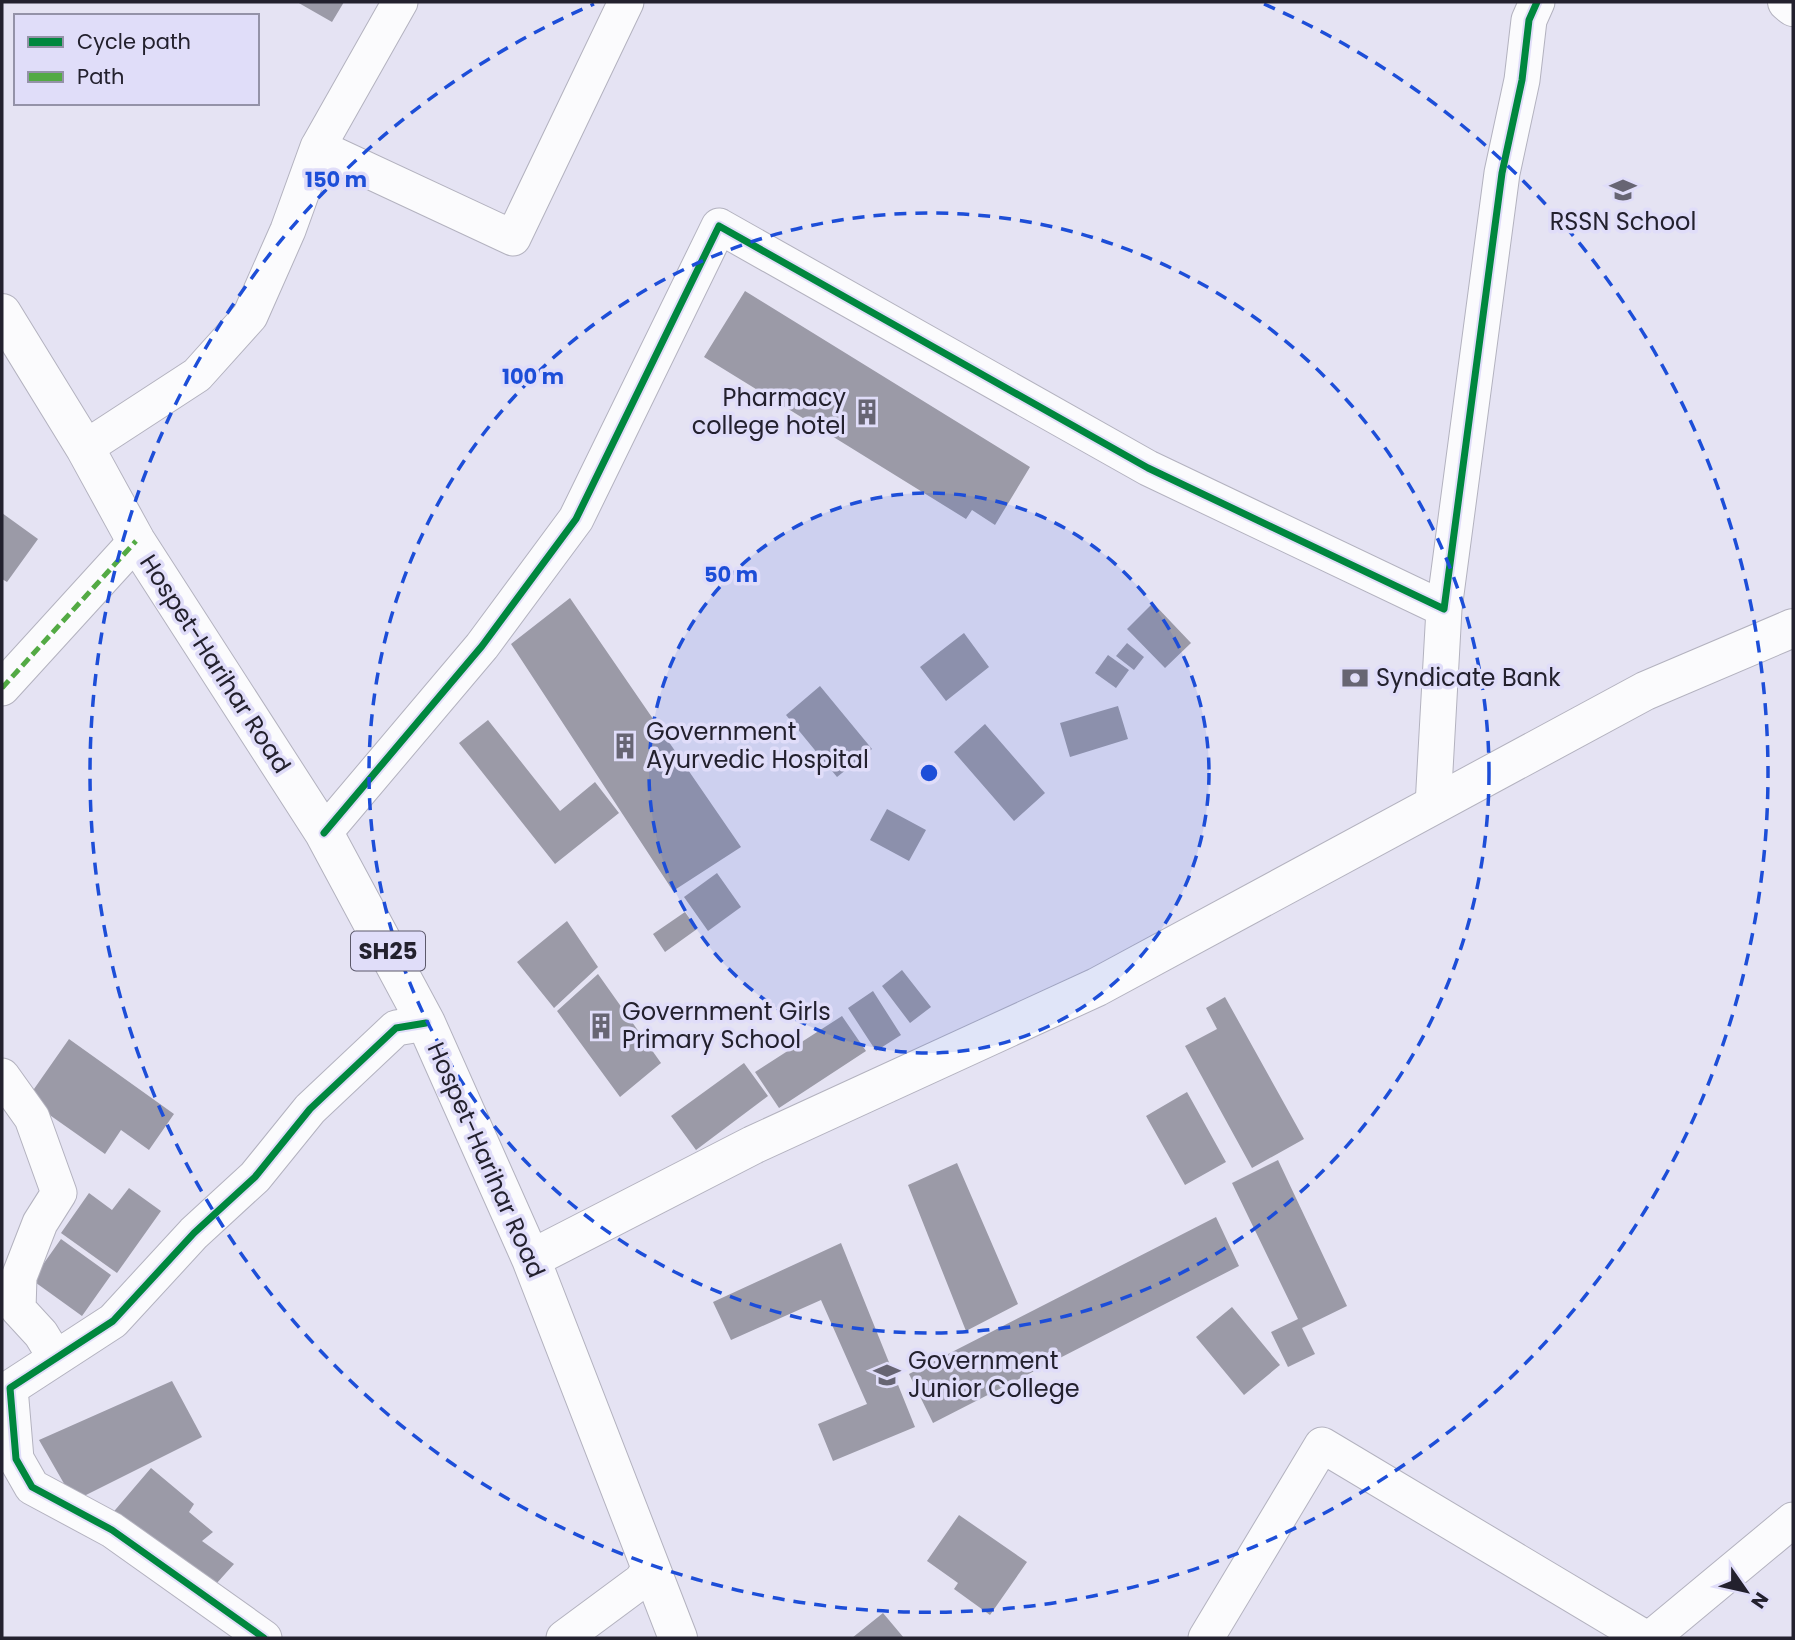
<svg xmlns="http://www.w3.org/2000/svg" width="1795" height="1640" font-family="Poppins,sans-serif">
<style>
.building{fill:#9b9aa7}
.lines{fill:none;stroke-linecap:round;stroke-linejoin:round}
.minor-casing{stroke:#b3b2bf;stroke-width:37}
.primary-casing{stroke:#b3b2bf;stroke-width:40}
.minor{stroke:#fbfbfd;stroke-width:35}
.primary{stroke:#fbfbfd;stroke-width:38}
.quiet{stroke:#53aa44;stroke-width:5;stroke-dasharray:10 5;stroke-linecap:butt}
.cycleway-casing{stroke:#e0ddf9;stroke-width:11}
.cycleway{stroke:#00873e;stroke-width:7}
.ring{fill:none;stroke:#1d4ed8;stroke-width:3.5;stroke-dasharray:12 9}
.labels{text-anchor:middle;stroke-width:7;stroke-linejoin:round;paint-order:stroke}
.shield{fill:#e0ddf9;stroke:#5c596b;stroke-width:2}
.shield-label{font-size:23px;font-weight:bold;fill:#23212e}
.poi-label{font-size:24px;fill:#23212e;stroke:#e0ddf9;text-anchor:start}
.street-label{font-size:24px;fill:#23212e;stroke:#e0ddf9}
.centre{fill:#1d4ed8;stroke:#e0ddf9;stroke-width:3.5}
.ring-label{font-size:21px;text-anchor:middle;font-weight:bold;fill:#1d4ed8;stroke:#e0ddf9;stroke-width:7;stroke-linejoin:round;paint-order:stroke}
</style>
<rect width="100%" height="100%" fill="#e5e3f3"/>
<path class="building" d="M297 2H344L332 22Z
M745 291 1030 467 995 525 972 510 966 519 704 357Z
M2 513 38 539 7 582 2 579Z
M570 598 741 847 673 891 511 644Z
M1153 603 1191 643 1165 668 1127 629Z
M964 633 989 667 946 701 920 667Z
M1127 643 1144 657 1134 670 1116 656Z
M1108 655 1129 670 1116 688 1095 673Z
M820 686 872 749 837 777 786 715Z
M1118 706 1128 739 1070 757 1060 723Z
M488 720 560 811 595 782 619 813 555 864 459 743Z
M985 724 1045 793 1014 821 954 752Z
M887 809 926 830 909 861 870 840Z
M717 873 741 907 708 931 684 897Z
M685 912 697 929 665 952 653 934Z
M567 921 598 967 554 1008 517 962Z
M902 970 931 1007 910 1023 882 986Z
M598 974 661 1063 620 1097 557 1011Z
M873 991 901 1035 876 1051 848 1008Z
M1225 997 1304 1139 1252 1168 1185 1046 1217 1029 1206 1008Z
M842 1016 866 1051 779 1108 755 1072Z
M69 1039 174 1114 149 1150 121 1130 105 1154 27 1099Z
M744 1063 768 1096 696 1150 671 1116Z
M1187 1092 1226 1162 1185 1185 1146 1116Z
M1278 1160 1347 1306 1302 1328 1315 1354 1288 1367 1271 1332 1298 1319 1232 1183Z
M957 1163 1018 1304 966 1331 908 1185Z
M129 1188 161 1211 117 1273 61 1233 89 1193 112 1210Z
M1216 1217 1239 1266 933 1423 909 1374Z
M61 1239 111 1275 82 1316 32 1280Z
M841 1243 915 1427 833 1461 818 1424 867 1404 821 1300 731 1340 713 1302Z
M1232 1307 1280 1365 1244 1395 1196 1337Z
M172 1381 202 1437 74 1501 39 1440Z
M151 1468 194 1504 189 1512 213 1532 202 1541 234 1564 207 1594 110 1516Z
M959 1515 1027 1562 990 1615 954 1589 958 1583 927 1561Z
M883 1613 904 1638H852Z"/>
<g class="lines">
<g class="minor-casing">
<path id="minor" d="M318 147 513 238 626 2
M85 448 197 375 250 316 288 230 318 147 400 2
M2 688 136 541
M1433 806 1444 609
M324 833 482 646 576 519 719 226 1148 468 1444 609 1502 173 1522 80 1529 20 1537 2
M2 1076 32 1118 59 1193 40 1223 19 1277 18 1309 41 1334 55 1357
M264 1638 112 1530 32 1487 16 1459 10 1388 113 1321 194 1233 255 1177 310 1109 396 1028 426 1023
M564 1638 641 1581 651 1567
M1206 1638 1322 1445 1645 1638
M1651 1638 1793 1520"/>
</g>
<g class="primary-casing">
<path id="primary" d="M1787 2 1793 7
M2 313 85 448 136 541 324 833 426 1023 531 1259 678 1638
M531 1259 753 1145 1097 987 1645 691 1793 628"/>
</g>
<use href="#minor" class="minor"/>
<use href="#primary" class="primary"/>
<path class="quiet" d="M2 688 136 541"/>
<g class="cycleway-casing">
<path id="cycleway" d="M324 833 482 646 576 519 719 226 1148 468 1444 609 1502 173 1522 80 1529 20 1537 2
M264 1638 112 1530 32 1487 16 1459 10 1388 113 1321 194 1233 255 1177 310 1109 396 1028 426 1023"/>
</g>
<use href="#cycleway" class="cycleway"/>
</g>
<circle cx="929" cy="773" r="280" fill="#1d4ed8" fill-opacity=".12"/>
<g class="ring">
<circle cx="929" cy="773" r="280"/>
<circle cx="929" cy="773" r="560"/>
<path d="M1264 4A839 839 0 1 1 594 4"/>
</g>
<defs>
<g id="school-bare" transform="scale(2.1)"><path d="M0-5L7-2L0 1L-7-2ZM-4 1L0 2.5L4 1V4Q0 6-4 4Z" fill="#676573" stroke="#e0ddf9" stroke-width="2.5" paint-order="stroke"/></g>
<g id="building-bare" transform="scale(2.1)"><path d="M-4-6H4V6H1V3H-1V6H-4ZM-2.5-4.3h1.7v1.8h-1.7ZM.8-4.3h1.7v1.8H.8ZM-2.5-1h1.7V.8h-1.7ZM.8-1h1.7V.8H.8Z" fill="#676573" stroke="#e0ddf9" stroke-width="2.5" paint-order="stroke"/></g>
<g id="bank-bare" transform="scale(2.1)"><path d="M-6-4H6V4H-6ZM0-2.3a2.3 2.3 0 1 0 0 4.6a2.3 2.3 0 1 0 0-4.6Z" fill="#676573" stroke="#e0ddf9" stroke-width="2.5" paint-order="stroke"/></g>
<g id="university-bare" transform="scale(2.1)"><path d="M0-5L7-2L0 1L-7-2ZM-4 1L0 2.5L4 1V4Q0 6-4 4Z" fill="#676573" stroke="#e0ddf9" stroke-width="2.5" paint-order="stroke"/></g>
</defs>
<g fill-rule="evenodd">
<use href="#school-bare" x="1623" y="190"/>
<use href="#building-bare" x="867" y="412"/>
<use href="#bank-bare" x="1355" y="678"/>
<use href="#building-bare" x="625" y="746"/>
<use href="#building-bare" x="601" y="1026"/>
<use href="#university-bare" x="887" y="1375"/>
</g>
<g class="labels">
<rect class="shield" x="351" y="931.5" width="74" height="39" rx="5"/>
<g class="shield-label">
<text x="388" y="959">SH25</text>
</g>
<g class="poi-label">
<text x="1623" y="230" text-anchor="middle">RSSN School</text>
<text x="846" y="406" text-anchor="end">Pharmacy<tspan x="846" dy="28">college hotel</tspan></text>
<text x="1376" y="686">Syndicate Bank</text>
<text x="646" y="740">Government<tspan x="646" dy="28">Ayurvedic Hospital</tspan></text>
<text x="622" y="1020">Government Girls<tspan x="622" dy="28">Primary School</tspan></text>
<text x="908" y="1369">Government<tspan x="908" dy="28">Junior College</tspan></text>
</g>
<g class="street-label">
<text transform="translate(215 664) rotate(57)" y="8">Hospet-Harihar Road</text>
<text transform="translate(486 1160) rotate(66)" y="8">Hospet-Harihar Road</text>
</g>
</g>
<circle cx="929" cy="773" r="10" class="centre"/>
<g class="ring-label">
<text x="336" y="187">150 m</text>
<text x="533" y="384">100 m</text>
<text x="731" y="582">50 m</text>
</g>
<rect width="1795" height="1640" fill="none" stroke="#23212e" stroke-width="7"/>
<rect x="14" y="14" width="245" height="91" fill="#e0ddf9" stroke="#9492a8" stroke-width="2"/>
<rect x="28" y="37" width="35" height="10" fill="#00873e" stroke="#9492a8" stroke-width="2"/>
<text x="77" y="49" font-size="21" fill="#23212e">Cycle path</text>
<rect x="28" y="72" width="35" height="10" fill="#53aa44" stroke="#9492a8" stroke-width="2"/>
<text x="77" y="84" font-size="21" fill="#23212e">Path</text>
<g transform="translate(1746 1591) rotate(124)" stroke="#e0ddf9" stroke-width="5" paint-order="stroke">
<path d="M0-5L12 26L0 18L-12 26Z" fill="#23212e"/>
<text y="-10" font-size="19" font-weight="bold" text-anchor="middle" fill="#23212e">N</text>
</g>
</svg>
